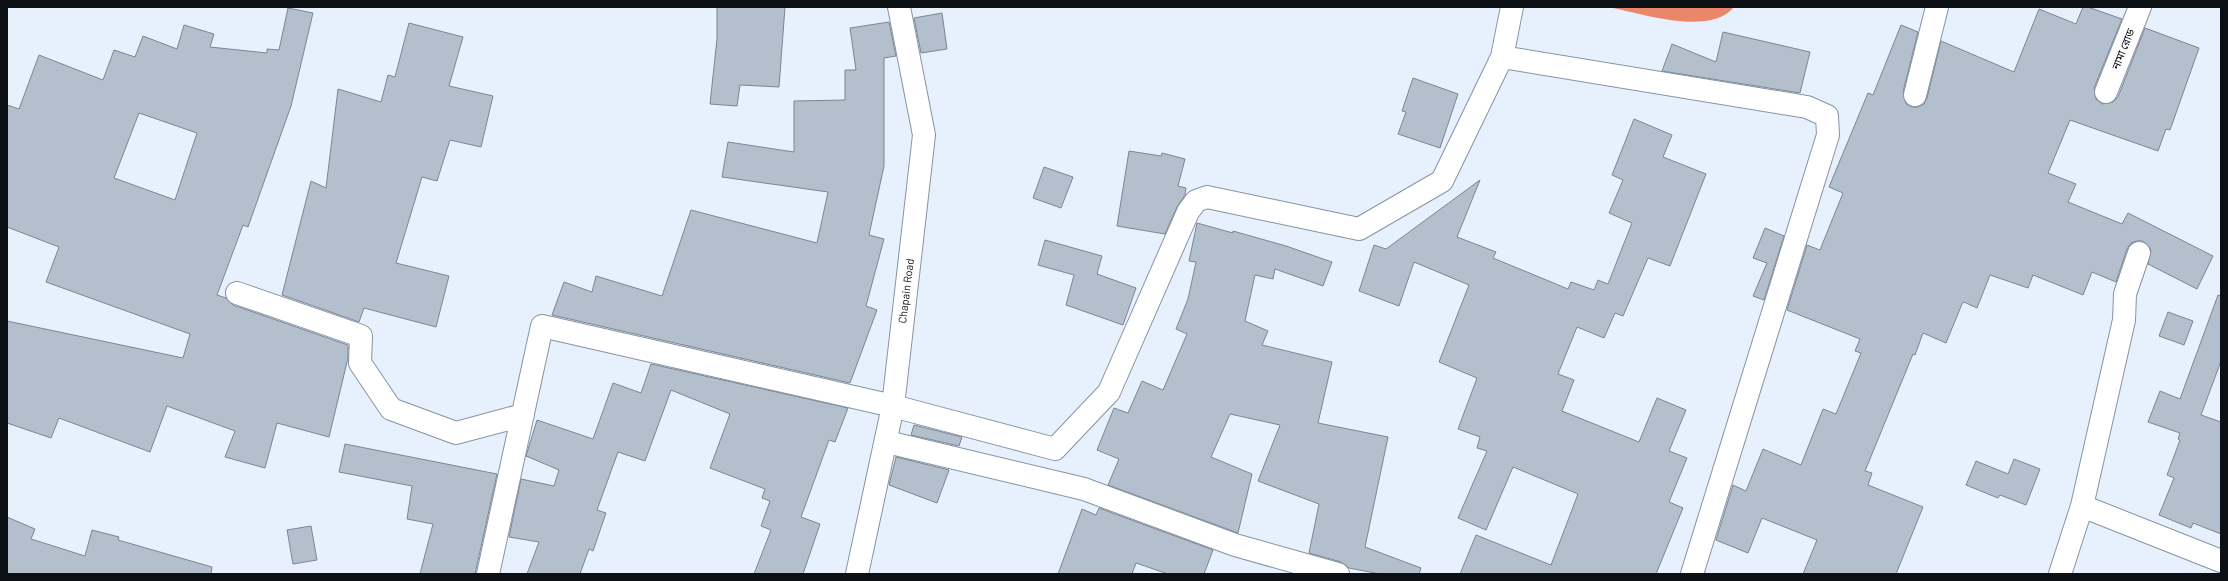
<svg xmlns="http://www.w3.org/2000/svg" width="2228" height="581" font-family="Barlow,'Noto Sans Bengali',sans-serif">
<style>
.water{fill:#ea876a}
.building{fill:#b4bfce;stroke:#7b8594;fill-rule:evenodd}
.lines{fill:none;stroke-linecap:round;stroke-linejoin:round}
.street-casing{stroke:#8893a2;stroke-width:24}
.street{stroke:#fff;stroke-width:22}
.labels{text-anchor:middle;stroke-width:4;stroke-linejoin:round;paint-order:stroke}
.street-label{font-size:11px;fill:#0c1015;stroke:#fdfdfd}
</style>
<rect width="100%" height="100%" fill="#e7f1fe"/>
<path class="water" d="M1608 7H1734C1710 37 1640 13 1608 7Z"/>
<path class="building" d="M717 7H785L779 87 740 85 737 106 710 104 717 39Z
M2083 7H2088L2122 19 2094 88 2096 99 2102 104 2113 102 2118 97 2145 28 2199 48 2170 130 2166 129 2158 151 2070 120 2048 173 2076 184 2068 202 2122 224 2128 213 2213 256 2197 289 2148 264 2151 250 2143 241H2137L2131 243 2127 249 2116 282 2092 272 2083 295 2033 275 2028 288 1990 275 1977 308 1964 302 1962 304 1946 343 1923 333 1915 355 1913 354 1865 471 1872 473 1868 485 1923 507 1896 574H1803L1817 540 1762 518 1748 553 1716 540 1733 485 1746 491 1763 449 1801 465 1823 409 1836 414 1861 353 1855 351 1860 339 1787 310 1807 245 1820 250 1843 193 1829 187 1868 93 1873 95 1901 25 1918 32 1903 92 1906 104 1912 107H1918L1924 104 1927 98 1941 41 2014 72 2039 9 2076 24Z
M288 8 313 13 291 106 248 227 243 225 217 295 226 298 233 305 348 345V358L329 437 277 423 265 468 225 457 235 431 167 406 150 452 59 418 51 438 7 423V321L183 358 190 334 46 282 59 247 7 227V105L19 109 39 55 103 80 114 50 135 57 143 36 177 49 184 25 214 34 210 47 267 53V49L279 50ZM139 113 197 133 175 200 114 178Z
M942 13 947 49 921 53 914 18Z
M889 22 896 56 884 58V166L869 235 884 239 866 306 877 310 850 383 552 315 564 282 592 292 596 276 662 296 691 210 817 243 828 192 722 177 728 142 794 152V101L845 100V70H856L850 28Z
M409 23 463 37 449 86 493 96 481 147 450 140 437 181 422 177 396 263 449 276 436 327 364 308 359 322 282 295 311 181 326 188 338 89 381 102 388 75 395 77Z
M1723 32 1810 52 1800 93 1662 71 1672 44 1716 62Z
M1413 78 1458 94 1440 148 1398 134 1406 112 1402 111Z
M1634 119 1672 135 1663 157 1706 174 1670 266 1648 258 1623 316 1615 313 1604 338 1577 327 1558 374 1574 380 1562 411 1639 442 1657 398 1686 410 1669 451 1687 458 1669 502 1683 508 1656 574H1460L1476 535 1551 565 1578 494 1513 467 1486 530 1458 518 1487 451 1477 448 1480 437 1458 429 1477 378 1439 362 1469 285 1414 262 1399 306 1359 291 1374 245 1386 249 1480 180 1457 237 1496 252 1493 258 1568 289 1571 282 1594 290 1598 280 1608 284 1632 223 1609 213 1623 180 1612 175Z
M1129 151 1161 156 1162 153 1185 159 1178 186 1186 188 1185 195 1177 207 1165 234 1117 226Z
M1044 167 1073 177 1061 208 1033 198Z
M1197 223 1233 233V231L1286 246 1332 262 1323 286 1275 269 1273 279 1255 275 1245 321 1268 331 1262 345 1332 362 1318 423 1388 437 1365 547 1421 568 1419 574H1380L1349 568 1341 562 1309 553 1319 504 1258 481 1280 425 1230 414 1211 457 1252 474 1238 533 1108 485 1119 459 1097 450 1114 408 1128 413 1142 381 1163 390 1187 334 1176 329 1188 299 1196 262 1189 261Z
M1765 228 1784 236 1764 300 1753 296 1767 263 1753 258Z
M1045 240 1102 256 1097 274 1136 288 1123 325 1066 305 1074 275 1038 265Z
M2218 295 2221 296V361L2201 415 2221 422V534L2193 523 2191 528 2159 515 2174 478 2167 475 2180 440 2178 439 2180 433 2148 422 2160 391 2180 399Z
M2168 312 2193 321 2184 345 2159 336Z
M651 364 848 408 835 442 829 440 801 517 820 524 803 574H754L771 530 761 526 770 501 762 498 765 489 710 468 730 414 671 390 645 461 618 452 597 510 606 513 593 551 589 549 580 574H527L539 542 509 537 521 479 554 486 559 470 526 456 537 420 593 439 613 383 641 393Z
M914 425 962 437 959 446 911 435Z
M345 444 497 474 475 574H420L433 524 407 519 412 486 339 472Z
M896 457 949 470 937 503 889 485Z
M2014 459 2040 469 2026 505 2000 495 1998 498 1966 485 1976 461 2008 474Z
M1099 508 1213 550 1204 574H1168L1136 563 1132 574H1058L1082 509 1096 515Z
M7 517 35 529 31 539 85 556 92 530 119 537 118 540 212 567 211 574H7Z
M311 526 317 560 293 564 287 530Z"/>
<g class="lines">
<g class="street-casing">
<path id="street" d="M1512 7 1502 57 1807 107 1827 116 1828 135 1692 574
M2106 92 2140 7
M1915 95 1937 7
M237 293 361 336 360 363 391 409 456 433 523 415
M887 442 1084 489 1235 545 1338 574
M2082 506 2221 561
M488 574 542 326 893 406 1055 449 1109 392 1188 212 1196 201 1207 197 1359 229 1442 181 1502 57
M857 574 893 406 924 135 899 7
M2060 574 2082 506 2124 320 2125 294 2139 253"/>
</g>
<use href="#street" class="street"/>
</g>
<g class="labels">
<g class="street-label">
<text transform="translate(2123 49) rotate(-68)" y="4">নামা রোড</text>
<text transform="translate(906 291) rotate(-83)" y="4">Chapain Road</text>
</g>
</g>
<rect width="2228" height="581" fill="none" stroke="#0c1015" stroke-width="16"/>
</svg>
